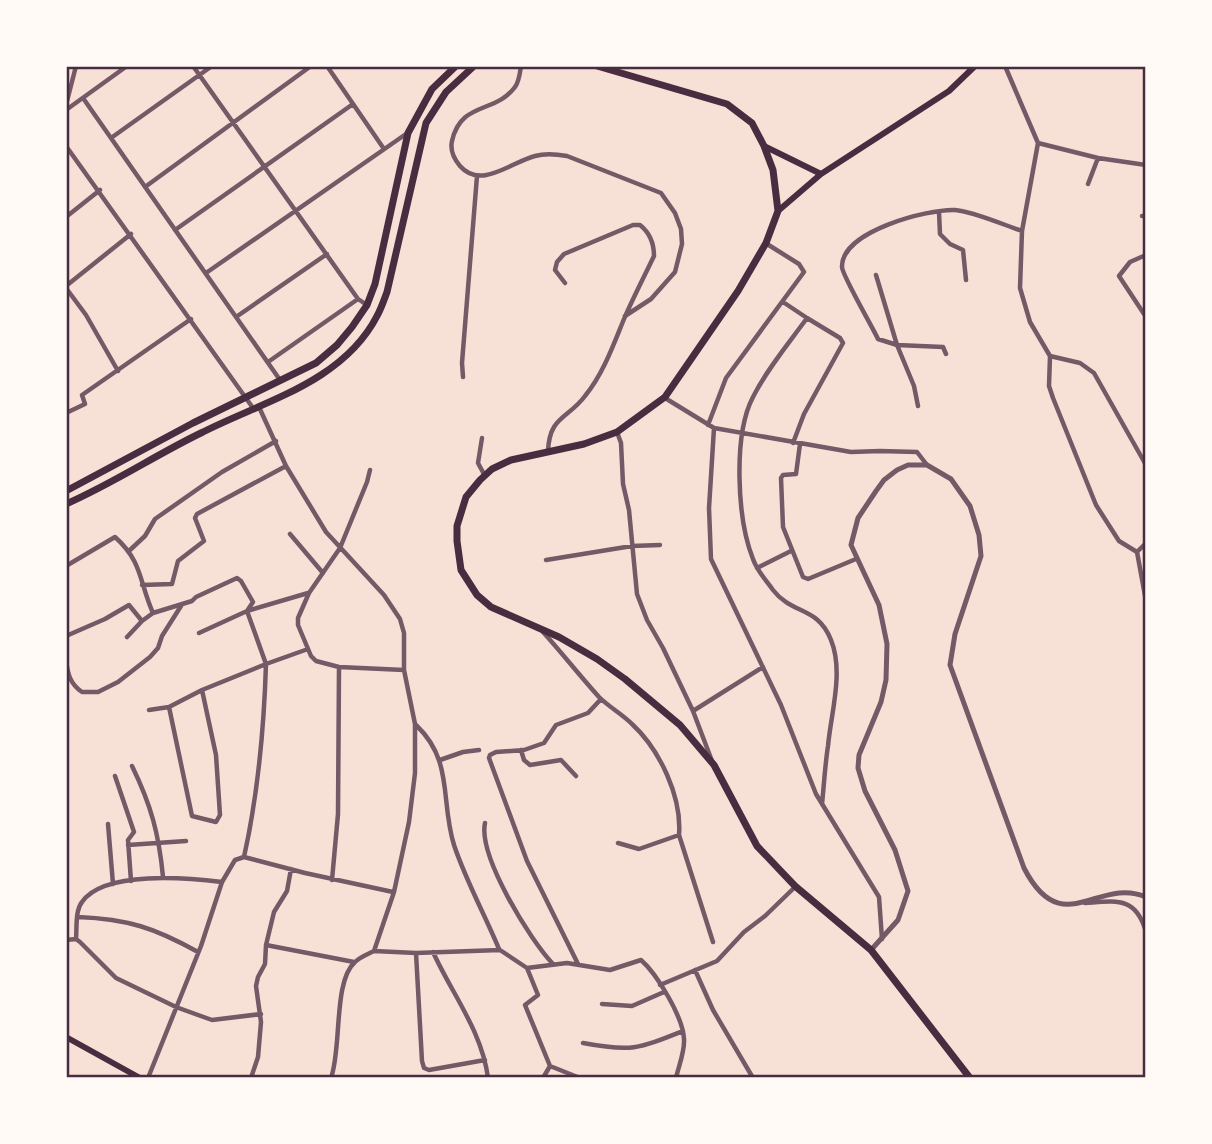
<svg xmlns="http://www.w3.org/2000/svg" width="1212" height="1144" font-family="Spectral,serif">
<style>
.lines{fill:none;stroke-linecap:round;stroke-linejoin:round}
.minor{stroke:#755966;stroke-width:4.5}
.tertiary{stroke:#755966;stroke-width:5}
.secondary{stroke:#4a2c40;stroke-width:6}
.trunk{stroke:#4a2c40;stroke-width:7}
.neatline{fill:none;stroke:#4a2c40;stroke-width:2.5}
</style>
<rect width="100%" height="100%" fill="#f7e1d7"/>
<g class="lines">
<path class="minor" d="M193 66 358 299 367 305
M327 66 384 149
M521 66C520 73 519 82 515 87 495 114 461 101 452 141 450 150 454 159 460 166 481 190 511 162 535 156 545 153 556 154 567 156L661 193 675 213 681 229 682 244 675 272 651 299 625 316
M1005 66 1038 143 1022 231 1020 288 1030 322 1050 356 1049 386 1053 398 1096 505 1119 541 1137 552 1146 601
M83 98 280 380
M66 105 76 66
M66 110 127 66
M111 138 212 66
M1038 143 1098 158 1146 165
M66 146 253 408
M1088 184 1098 158
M145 187 311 66
M939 212 940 234 950 244 963 250 966 280
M1142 216H1146
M66 217 100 190
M175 230 353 104
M1146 255 1130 262 1119 276 1144 314 1146 313
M206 273 406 134
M876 275 897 345 914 386 918 406
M66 286 131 234
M66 288 86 315 118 371
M783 302 807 318C789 343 767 369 753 397 733 435 737 519 753 559 757 571 766 580 773 590 792 615 818 606 831 640 844 672 831 713 828 746 825 765 824 785 822 804
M236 317 327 254
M946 354 943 347 897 345 878 339C872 326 842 275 842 267 841 231 928 209 955 210 972 211 1004 225 1022 231
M1050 356 1080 363 1094 373 1146 465
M268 362 358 299
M463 377 462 363 477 176
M665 398 714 428 851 452 880 451 917 452 927 465
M259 407 286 466 326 532 384 595 400 619 404 633V670L415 724V773L409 822 394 892 374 951C368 954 360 957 355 962 333 981 342 1048 331 1078
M66 413 85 404 82 395 191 319
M708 425 726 378 804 272 799 264 767 244
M714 428 709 508 711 559 781 705 816 794 879 897 882 939
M617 432 621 443 623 484 629 510 637 594 647 620 663 648 693 711 712 761
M482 438 478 463 485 476
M793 443 804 414 843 343 840 338 807 318
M800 444 796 474 783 475 781 478 783 527 803 577 808 579 856 559
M548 452C549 416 568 419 585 396 603 374 613 346 624 319 633 298 644 277 654 256 654 243 650 233 640 225H633L564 254 557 262 555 270 565 283
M370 470 367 482 340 548 309 593 298 618V625L311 656 316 661 339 667 404 670
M290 534 323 573
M130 550 145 536 155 519 222 472 276 441
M1137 552 1146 543
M546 560 632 546 660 545
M66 566 115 537C143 562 139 582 153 613L192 601 196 597 237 578 241 581 253 602 247 611
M757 568 791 551
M142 585 172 584 178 561 204 541 195 518 197 514 286 466
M543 632C562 653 580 676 599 697 609 707 622 714 632 724 660 750 682 797 679 835
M199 633 247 611 308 593
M66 636 105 619 129 605 142 621 153 613
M127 637 142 621
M66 661C68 674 70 684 82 692H98L118 682 150 657 158 648 162 636 181 606
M169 707 192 816 216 822 220 815 216 755 202 690 266 664 247 611
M149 710 169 707 202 690
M693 711 763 667
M416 725C454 761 440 800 454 845 466 881 485 915 499 949
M521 750 524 760 530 765 561 760 576 776
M440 760 463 752 479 750
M132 766C151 805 159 834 163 877
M115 776 134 832 128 840 131 881
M485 823C478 856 530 940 553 964
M108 824 113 884
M618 843 639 849 679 835 713 942
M128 845 186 841
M244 857C258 794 264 728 266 664L308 649
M244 857 305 873 393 892
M332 880 338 814 339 667
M1085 903C1116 901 1136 896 1146 932
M78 917C128 919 155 928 198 952
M76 939C77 928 75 911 82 902 104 870 189 878 222 882
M66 940 76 939 80 942 116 978 176 1007 212 1020 261 1014
M266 945 354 962
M374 951 416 953 500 950 527 968 567 963 610 970 641 960C657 974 683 1017 684 1039 685 1051 679 1065 676 1078
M433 952C452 994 482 1031 488 1078
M416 953 422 1061 424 1068 429 1070 485 1060
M578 964 527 861 489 758 490 755 496 752 524 750 544 743 556 725 588 713 601 699
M527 968 538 995 525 1005 550 1066
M695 970 713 1010 753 1078
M660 985 717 961 744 932 765 916 795 887
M602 1004 632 1006 664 992
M583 1043C631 1052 638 1049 683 1031
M148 1078 201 946 222 882 235 860 244 857
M251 1078 258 1057 261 1022 256 986 258 977 265 964 266 945 274 912 287 891 291 869
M543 1078 550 1066 580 1078"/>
<path class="tertiary" d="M871 950 898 920 908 891 895 850 865 791 858 768 859 755 881 702 886 680 887 644 879 605 851 545 858 518 876 491 884 480 897 470 908 465H927L951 479 970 506 979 535 981 556 955 634 950 665 1024 868C1062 942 1098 876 1146 897"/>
<path class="secondary" d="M764 146 821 174
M778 211 821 174 949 91 975 66
M66 1037 140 1078"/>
<path class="trunk" d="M597 66 727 104 752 123 764 146 773 170 778 211 766 243 738 291 665 397 617 432 584 444 511 460 492 469 480 480 466 497 457 526V541L461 570 477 595 491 607 559 637 597 659 625 679 680 725 714 765 757 846 795 886 871 950 970 1078
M66 491 193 423 316 363 337 345 352 327 367 305 375 284 408 133 432 89 456 66
M66 504C114 483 157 454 203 432 264 401 343 382 377 316 381 309 384 300 387 292L426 123 446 92 474 66"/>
</g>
<rect width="1212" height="1144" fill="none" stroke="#fffaf5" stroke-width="136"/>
<rect x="68" y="68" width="1076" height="1008" class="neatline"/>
</svg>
